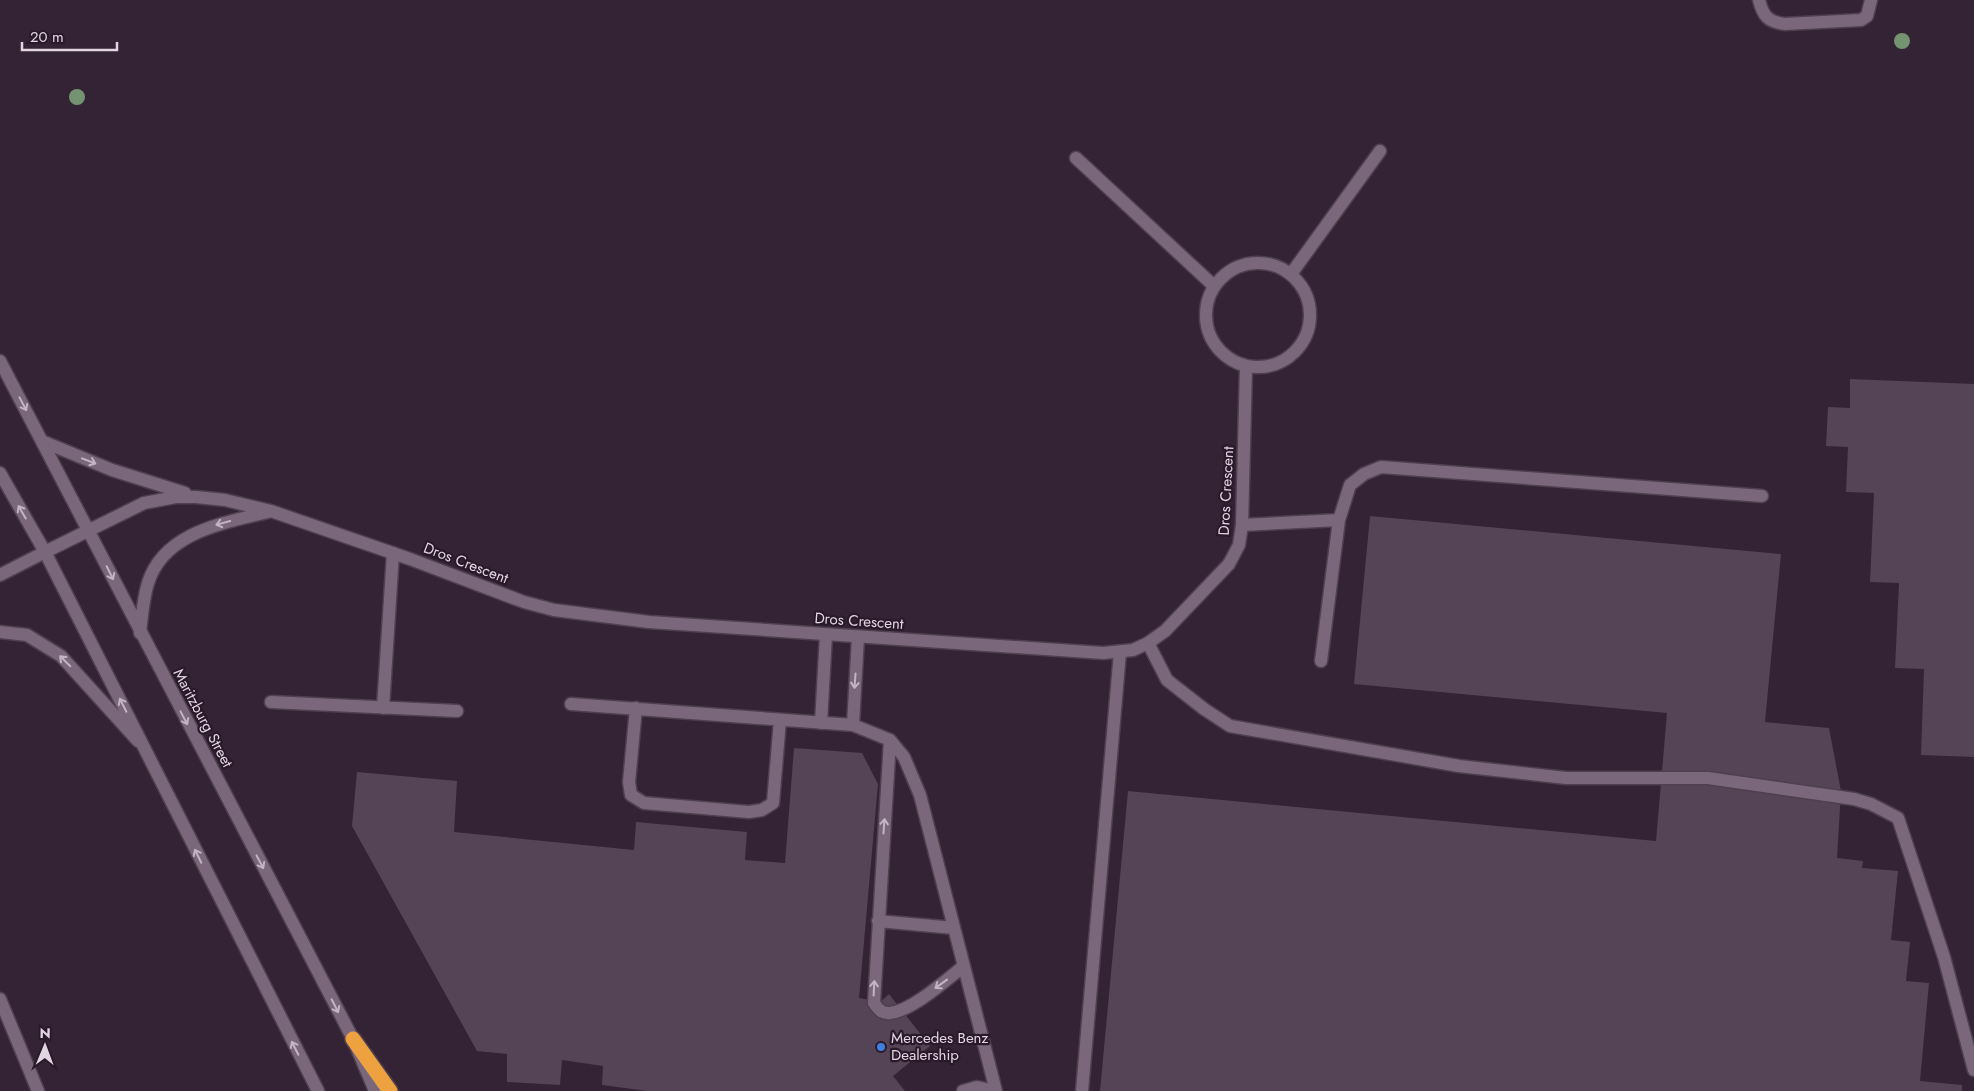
<svg xmlns="http://www.w3.org/2000/svg" width="1974" height="1091" font-family="Jost,sans-serif">
<style>
.building{fill:#554356}
.lines{fill:none;stroke-linecap:round;stroke-linejoin:round}
.service-casing{stroke:#4e404f;stroke-width:15}
.minor-casing{stroke:#4e404f;stroke-width:15}
.motorway-casing{stroke:#4e404f;stroke-width:18}
.service{stroke:#7b677c;stroke-width:12}
.minor{stroke:#7b677c;stroke-width:12}
.motorway{stroke:#eda23f;stroke-width:15}
.tree{fill:#749371}
.oneway{stroke:#c2b4c3}
.shop-dot{fill:#3f7fe0;stroke:#2a192b;stroke-width:2}
.labels{text-anchor:middle;stroke-width:4.5;stroke-linejoin:round;paint-order:stroke}
.street-label{font-size:15px;fill:#e1d5e1;stroke:#2a192b}
.poi-label{font-size:15px;fill:#e1d5e1;stroke:#2a192b;text-anchor:start}
</style>
<rect width="100%" height="100%" fill="#342335"/>
<path class="building" d="M1850 379 1974 384V757L1921 755 1924 669 1895 668 1899 583 1870 582 1874 493 1846 492 1848 447 1826 446 1828 407 1850 408Z
M1370 516 1781 554 1765 722 1829 728 1841 791 1837 858 1863 861 1862 868 1898 871 1891 940 1910 942 1906 981 1929 983 1920 1081 1962 1085V1091H1100L1128 791 1656 841 1667 713 1354 684Z
M794 748 862 753 878 784 859 998 880 1002 889 994 930 1046 893 1076 905 1091H647L602 1085 603 1066 562 1060 560 1085 507 1082V1054L477 1051 352 826 357 772 457 781 454 832 634 850 636 822 747 832 745 860 785 863Z"/>
<g class="lines">
<g class="service-casing">
<path id="service" d="M1076 158 1214 286
M1291 274 1380 151
M1242 525 1339 520
M0 575 45 552
M0 632 27 635 61 656 138 741
M1148 643 1167 680 1204 709 1230 726 1459 766 1566 778H1708L1854 799 1871 804 1898 818 1944 957 1974 1070
M1321 661 1339 520 1350 485 1364 474 1381 467 1762 496
M271 702 457 711
M571 704 853 725 890 740 904 757 920 795 996 1091
M383 708 393 553
M636 708 629 782 631 795 644 803 749 812 762 810 773 803 780 720
M821 723 826 635
M853 725 858 637
M890 740 874 1003C878 1009 882 1014 890 1013 912 1011 946 980 964 966
M878 921 954 928
M0 999 38 1091
M963 1091 977 1087 995 1091
M1082 1091 1120 652"/>
</g>
<g class="minor-casing">
<path id="minor" d="M1759 0C1763 16 1768 22 1785 24L1861 20 1867 16 1871 0
M1206 315a52 52 0 1 1 104 0a52 52 0 1 1-104 0Z
M0 361 353 1039 375 1091
M44 442 112 470 185 493
M0 473 45 552 318 1091
M45 552 144 503 176 497H196L225 500 271 511 410 559 524 602 554 610 649 622 1103 653 1133 650 1148 643 1165 631 1229 564 1239 545 1242 525 1246 367
M140 633C142 616 143 599 148 583 164 532 224 523 268 512"/>
</g>
<g class="motorway-casing">
<path id="motorway" d="M353 1039 390 1091"/>
</g>
<use href="#service" class="service"/>
<use href="#minor" class="minor"/>
<use href="#motorway" class="motorway"/>
</g>
<g class="tree">
<circle cx="1902" cy="41" r="8"/>
<circle cx="77" cy="97" r="8"/>
</g>
<defs><path id="oneway-shaft" d="M-6 0H5M1.5-3L5.5 0L1.5 3" fill="none" stroke-width="1.6" stroke-linecap="round" stroke-linejoin="round" transform="scale(1.25)"/></defs>
<g class="oneway">
<use href="#oneway-shaft" transform="translate(23 404) rotate(62)"/>
<use href="#oneway-shaft" transform="translate(89 461) rotate(21)"/>
<use href="#oneway-shaft" transform="translate(22 512) rotate(-120)"/>
<use href="#oneway-shaft" transform="translate(223 523) rotate(165)"/>
<use href="#oneway-shaft" transform="translate(110 573) rotate(64)"/>
<use href="#oneway-shaft" transform="translate(65 661) rotate(-135)"/>
<use href="#oneway-shaft" transform="translate(855 681) rotate(94)"/>
<use href="#oneway-shaft" transform="translate(123 705) rotate(-117)"/>
<use href="#oneway-shaft" transform="translate(184 718) rotate(62)"/>
<use href="#oneway-shaft" transform="translate(884 826) rotate(-86)"/>
<use href="#oneway-shaft" transform="translate(198 856) rotate(-116)"/>
<use href="#oneway-shaft" transform="translate(260 862) rotate(62)"/>
<use href="#oneway-shaft" transform="translate(941 984) rotate(144)"/>
<use href="#oneway-shaft" transform="translate(874 988) rotate(-87)"/>
<use href="#oneway-shaft" transform="translate(335 1006) rotate(63)"/>
<use href="#oneway-shaft" transform="translate(295 1048) rotate(-117)"/>
</g>
<circle class="shop-dot" cx="881" cy="1047" r="5"/>
<g class="labels">
<g class="street-label">
<text transform="translate(1226 491) rotate(-87)" y="5">Dros Crescent</text>
<text transform="translate(466 563) rotate(21)" y="5">Dros Crescent</text>
<text transform="translate(859 621) rotate(4)" y="5">Dros Crescent</text>
<text transform="translate(203 718) rotate(62)" y="5">Maritzburg Street</text>
</g>
<g class="poi-label">
<text x="891" y="1043">Mercedes Benz<tspan x="891" dy="17">Dealership</tspan></text>
</g>
</g>
<g transform="translate(45 1046) rotate(1)" stroke="#2a192b" stroke-width="4" paint-order="stroke">
<path d="M0-4L9 19L0 12L-9 19Z" fill="#e1d5e1"/>
<text y="-8" font-size="14" font-weight="bold" text-anchor="middle" fill="#e1d5e1">N</text>
</g>
<path d="M22 42v8h95v-8" fill="none" stroke="#e1d5e1" stroke-width="2.5"/>
<text x="30" y="42" font-size="15" fill="#e1d5e1" stroke="#2a192b" stroke-width="4" paint-order="stroke">20 m</text>
</svg>
